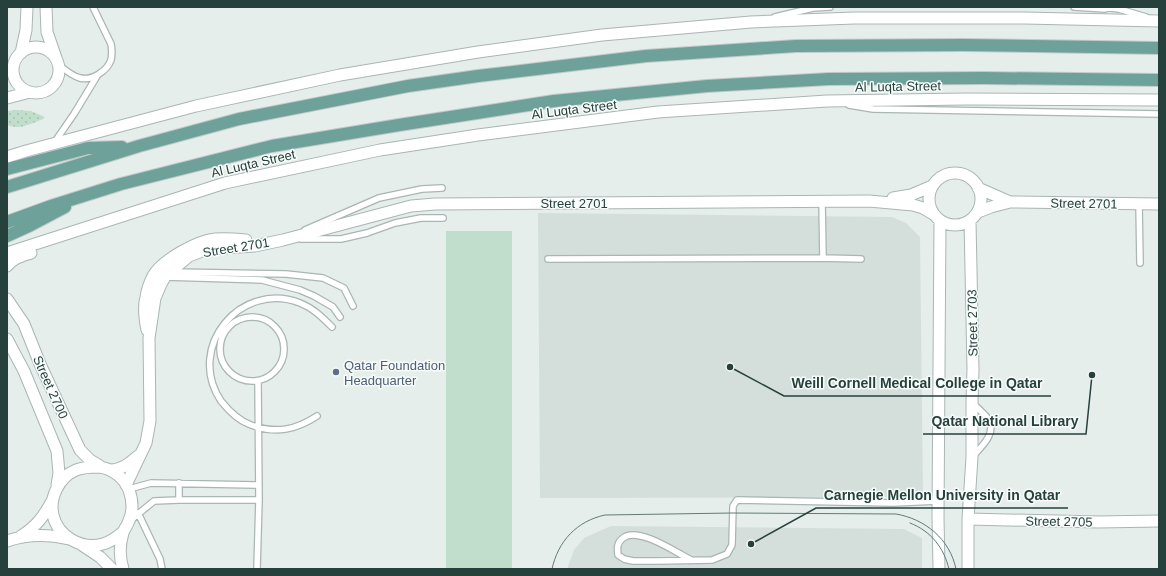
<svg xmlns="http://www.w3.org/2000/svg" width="1166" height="576" font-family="Arial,sans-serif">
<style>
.built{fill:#d4dedb}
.grass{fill:url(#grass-dots)}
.park{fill:#c1decc}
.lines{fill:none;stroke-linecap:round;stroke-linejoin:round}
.service-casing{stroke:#a9b6b4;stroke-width:8}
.minor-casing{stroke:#a9b6b4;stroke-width:13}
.primary-casing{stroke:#c2cac8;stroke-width:14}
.service{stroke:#fff;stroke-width:5.5}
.minor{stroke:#fff;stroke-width:11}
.primary{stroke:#6ea19a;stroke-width:12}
.tram{stroke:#617b77;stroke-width:1}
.service-dot{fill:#5c6f8a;stroke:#f7fbf9;stroke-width:1.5}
.labels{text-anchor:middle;stroke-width:3;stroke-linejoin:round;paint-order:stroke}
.street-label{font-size:13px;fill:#26403c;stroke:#f7fbf9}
.service-label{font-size:13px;fill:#4e5e75;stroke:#f7fbf9;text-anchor:start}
.leader{fill:none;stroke:#26403c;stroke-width:1.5}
.callout-dot{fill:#26403c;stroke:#f7fbf9;stroke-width:1.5}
.callout-label{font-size:14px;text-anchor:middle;font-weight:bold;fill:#26403c;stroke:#f7fbf9;stroke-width:3;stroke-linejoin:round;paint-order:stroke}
</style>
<defs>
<pattern id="grass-dots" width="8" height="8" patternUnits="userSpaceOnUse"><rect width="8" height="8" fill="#c1decc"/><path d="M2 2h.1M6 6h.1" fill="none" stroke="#a6c0b0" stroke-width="1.8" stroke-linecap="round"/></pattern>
</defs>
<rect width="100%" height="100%" fill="#e6eeec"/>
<path class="built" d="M538 213 892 217 906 223 920 237 923 497 540 498Z
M611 526 904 529 922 538V569H567L574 550 584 538Z"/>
<path class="grass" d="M17 110 31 111 45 117 43 119C31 124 20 130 7 125V111Z"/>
<path class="park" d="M446 231H512V569H446Z"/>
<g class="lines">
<g class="service-casing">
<path id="service" d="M1074 7 1105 9
M1102 7 1119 9 1146 17
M775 17 813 8 830 7
M59 65C65 70 72 76 80 78 92 81 107 71 111 60 112 55 112 49 111 44L93 7
M849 105 873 109 1159 114
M54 143 74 114 97 76
M1139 204 1140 263
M305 230 379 198 422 189 442 188
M301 239H341L367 233 395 223 421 218H443
M823 258 861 259
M548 259 823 258 822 201
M173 272 286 274 323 278 344 288 353 306
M165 277 262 280 300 290 314 296 333 307 340 317
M220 349a32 32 0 1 1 64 0a32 32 0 1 1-64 0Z
M973 403C977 408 986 415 989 420 996 434 982 446 973 456
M317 416C296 430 276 434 251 425 239 421 229 411 221 401 185 347 241 280 300 303 313 308 322 317 332 327
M129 489 151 483 259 485
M179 500V483
M138 513 160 559 162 569
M132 519 154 501 179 500H259
M691 560C677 553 638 526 623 538 617 543 617 547 618 555L624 559 633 561H657L712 560 727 554 732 545 733 506 737 500 893 503 938 501
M257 569 259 500 258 381"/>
</g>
<g class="minor-casing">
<path id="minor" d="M46 7 47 32 56 58
M13 70a23 23 0 1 1 46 0a23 23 0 1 1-46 0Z
M21 53 26 30 27 7
M7 98 30 92
M7 157 26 151 196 106 340 75 478 52 602 35 751 22 854 18H1024L1159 21
M929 199a26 26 0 1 1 52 0a26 26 0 1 1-52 0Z
M978 188 1010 202
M893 198 911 195 932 186
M978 212 991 207 1010 202 1159 204
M7 253 225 183 380 150 478 135 658 112 827 101 966 99 1159 100
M7 266C13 258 22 256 31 253
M7 299 24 324 40 364 80 450 90 460 100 466
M147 330C145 320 143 307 146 297 147 290 150 282 153 276 162 260 197 241 215 239 225 238 236 239 246 240
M7 339 24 371 57 451 59 473 57 485
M110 470C122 470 130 463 138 456
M126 485 146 443 150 421 149 338 155 298 161 284 165 277 177 266 189 256 207 249 255 246 283 240 411 206 435 204 869 201 913 205 923 208 933 214
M968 519 1098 522 1159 521
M21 536C36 527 44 516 52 501
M7 541C28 534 48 534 69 539
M82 545 100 557 112 569
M123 569C119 556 119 546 123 533 124 529 127 526 128 523 133 513 133 501 129 490 125 479 112 468 99 467 91 467 83 467 76 470 59 477 49 498 53 515 58 537 82 550 103 544 111 542 117 537 123 532
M939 569 938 517 940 221
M968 569V519L972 457V402L973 369 970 221"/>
</g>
<g class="primary-casing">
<path id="primary" d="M7 169 88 148 122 147
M7 187 139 146 239 119 408 86 478 76 646 56 796 46 963 45 1159 48
M7 222 51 206 121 184 272 146 399 125 554 101 707 86 829 79 984 78 1159 80
M7 236 29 226 65 207"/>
</g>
<use href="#service" class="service"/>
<use href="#minor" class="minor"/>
<use href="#primary" class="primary"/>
<path class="tram" d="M910 523C931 531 944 548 949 569
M552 569C558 541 577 521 605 515L732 513 896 514C925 519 950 539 956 569"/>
</g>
<circle class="service-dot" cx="336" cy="372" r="4"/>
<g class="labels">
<g class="street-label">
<text transform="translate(898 86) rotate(-1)" y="5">Al Luqta Street</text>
<text transform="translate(574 109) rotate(-7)" y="5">Al Luqta Street</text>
<text transform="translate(253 163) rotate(-13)" y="5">Al Luqta Street</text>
<text x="574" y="208">Street 2701</text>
<text transform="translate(1084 203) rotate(1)" y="5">Street 2701</text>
<text transform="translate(236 247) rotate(-9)" y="5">Street 2701</text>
<text transform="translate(972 323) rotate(-91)" y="5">Street 2703</text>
<text transform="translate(51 387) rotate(66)" y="5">Street 2700</text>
<text transform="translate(1059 521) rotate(1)" y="5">Street 2705</text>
</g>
<g class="service-label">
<text x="344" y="370">Qatar Foundation<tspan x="344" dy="15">Headquarter</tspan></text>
</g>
</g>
<path class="leader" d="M730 367L784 396H1051M1092 375L1086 434H923M751 544L816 508H1068"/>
<g class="callout-dot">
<circle cx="730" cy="367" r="4"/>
<circle cx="1092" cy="375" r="4"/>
<circle cx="751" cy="544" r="4"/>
</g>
<g class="callout-label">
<text x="917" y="388">Weill Cornell Medical College in Qatar</text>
<text x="1005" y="426">Qatar National Library</text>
<text x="942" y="500">Carnegie Mellon University in Qatar</text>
</g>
<rect width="1166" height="576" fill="none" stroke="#26403c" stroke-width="16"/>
</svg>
